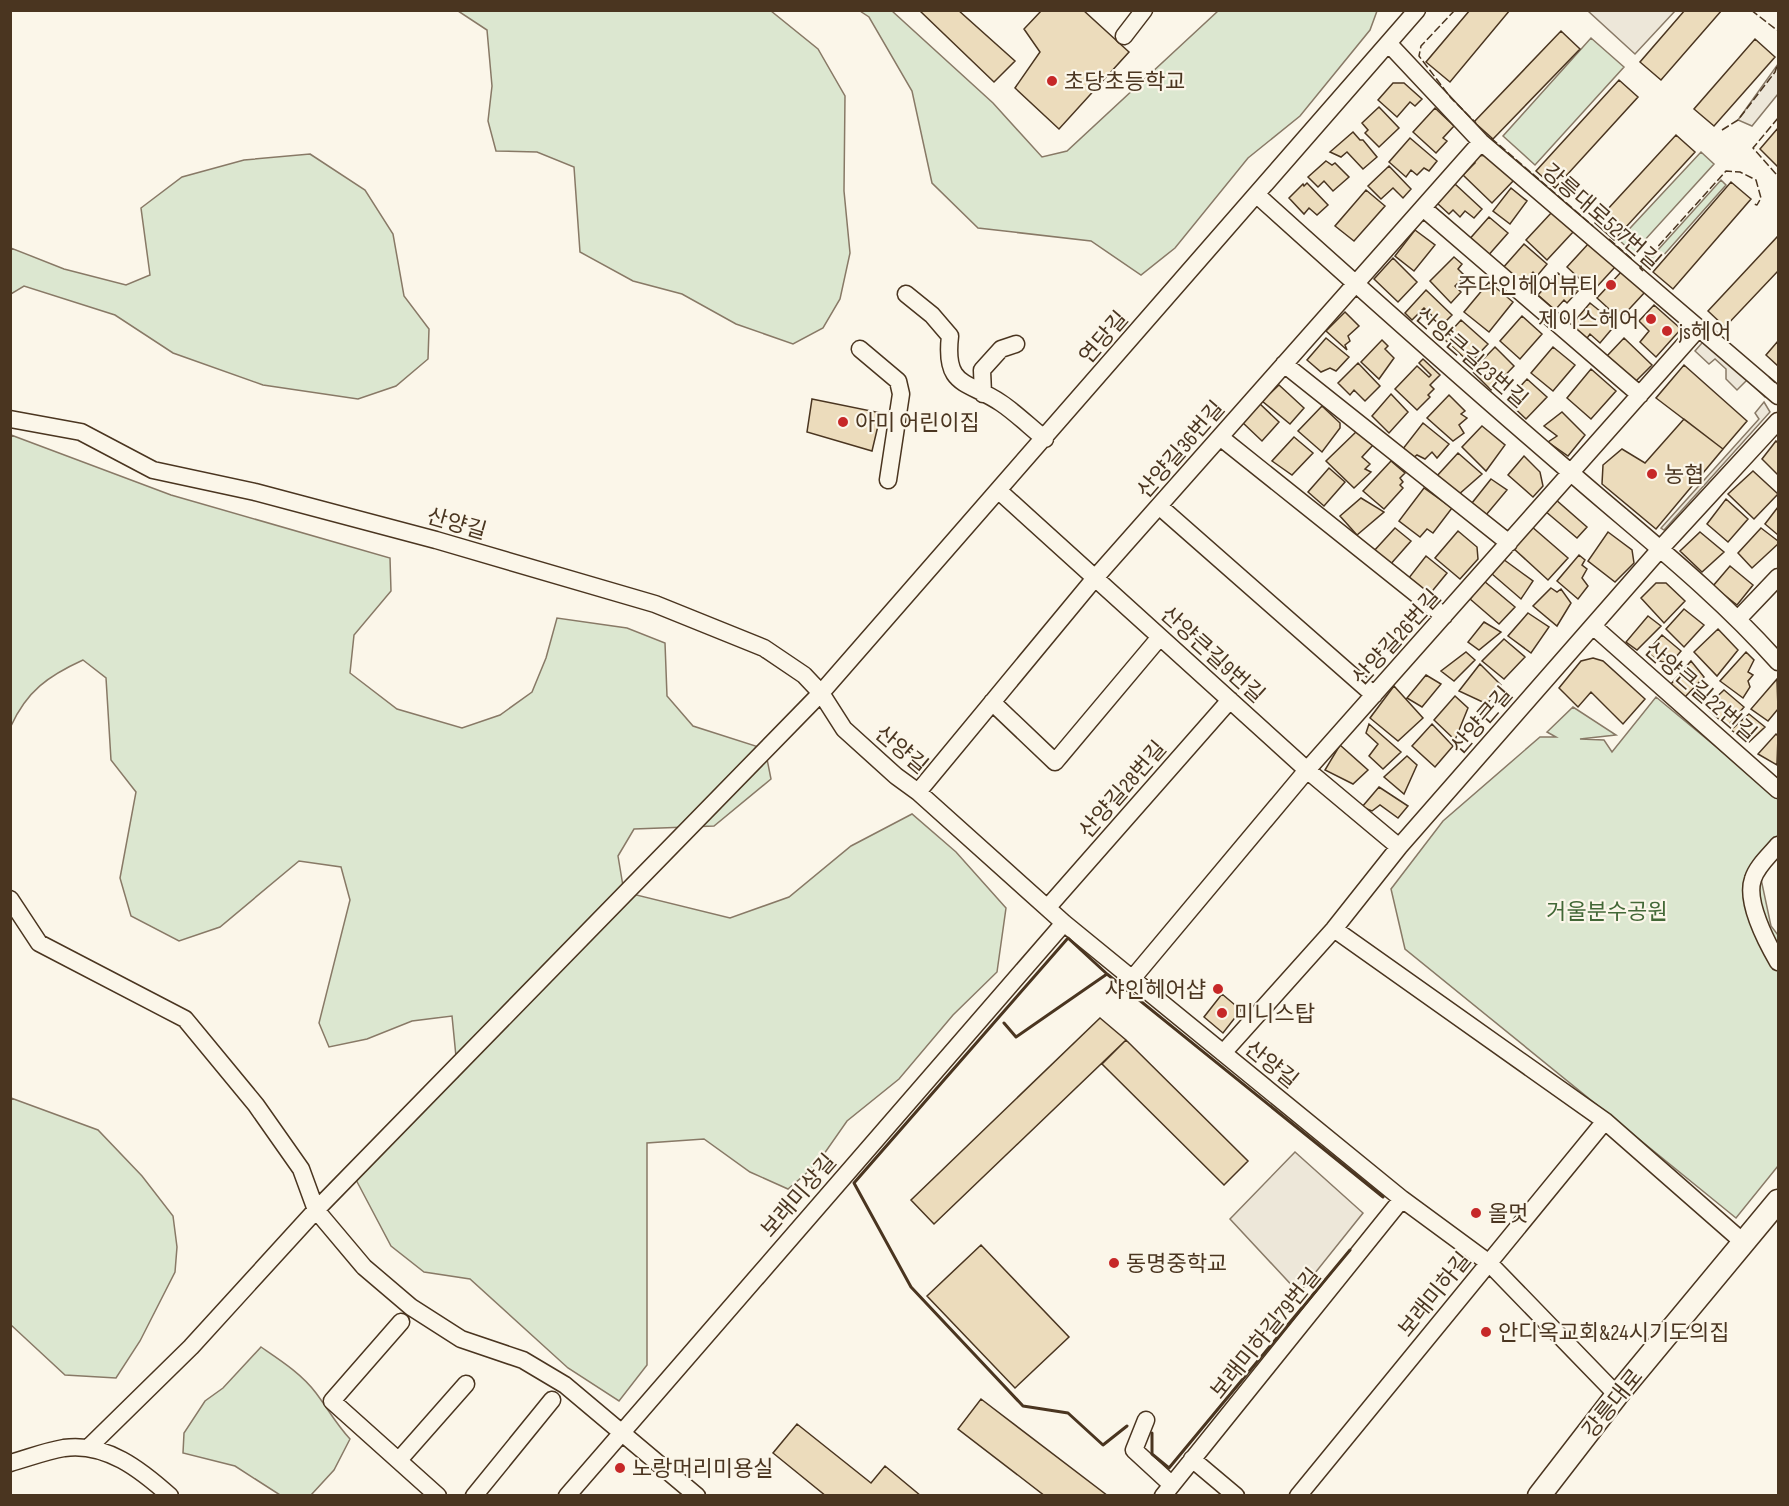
<svg xmlns="http://www.w3.org/2000/svg" width="1789" height="1506" font-family="'Sofia Sans Condensed','Noto Sans KR',sans-serif">
<style>
.green{fill:#dce7d0;stroke:#887966;stroke-width:1.5}
.parking{fill:#ede7d9;stroke:#887966;stroke-width:1.5}
.building{fill:#ecdcbc;stroke:#4a3520;stroke-width:1.5}
.lines{fill:none;stroke-linecap:round;stroke-linejoin:round}
.street-casing{stroke:#4a3520;stroke-width:19}
.secondary-casing{stroke:#4a3520;stroke-width:25}
.street{stroke:#fbf6e9;stroke-width:16}
.secondary{stroke:#fbf6e9;stroke-width:22}
.fence{stroke:#4a3520;stroke-width:1.5;stroke-dasharray:8 3;stroke-linecap:butt}
.wall{stroke:#4a3520;stroke-width:3}
.poi-dot{fill:#c62828;stroke:#fbf6e9;stroke-width:2}
.labels{text-anchor:middle;stroke-width:4.5;stroke-linejoin:round;paint-order:stroke}
.poi-label{font-size:22px;fill:#4a3520;stroke:#fbf6e9;text-anchor:start}
.street-label{font-size:22px;fill:#4a3520;stroke:#fbf6e9}
.park-label{font-size:22px;fill:#436837;stroke:#fbf6e9}
</style>
<rect width="100%" height="100%" fill="#fbf6e9"/>
<path class="green" d="M458 11H771L818 49 845 96 844 191 850 253 840 299 823 328 793 344 736 324 682 294 633 281 580 252 574 167 537 152 496 151 488 121 492 86 487 30Z
M860 11H892L993 103 1042 157 1067 151 1218 11H1377L1370 30 1300 116 1248 158 1175 248 1141 275 1091 241 978 228 932 183 912 91 869 17Z
M1591 38 1624 67 1535 165 1503 136Z
M1701 152 1714 164 1633 253 1619 240Z
M310 154 365 190 393 234 404 296 429 329 428 359 396 386 358 399 263 385 173 353 115 315 24 286 11 294V248L64 269 126 285 150 275 141 208 182 177 244 160Z
M1721 180 1726 185 1654 266 1648 261Z
M11 435 171 495 390 558 391 591 354 635 350 673 397 709 462 728 500 715 532 692 546 658 557 618 627 628 665 643 667 696 693 726 765 749 771 779 714 826 634 829 618 856 624 892 730 918 789 897 851 846 912 814 956 852 1006 908 997 972 953 1015 899 1079 847 1121 817 1164 788 1189 750 1172 704 1139 647 1143V1365L619 1401 568 1368 470 1279 424 1272 391 1246 354 1176 422 1105 458 1077 452 1016 412 1021 367 1039 329 1047 319 1023 350 900 341 867 299 861 220 927 179 941 131 916 120 878 136 792 111 760 106 678 83 660C48 676 27 691 11 726Z
M1656 697 1778 798V852L1761 879 1771 926 1778 935V1166L1736 1218 1405 949 1391 889 1443 821 1540 737H1556L1547 732 1573 707 1616 735 1580 739 1604 740 1612 752Z
M11 1098 98 1130 142 1176 173 1216 177 1247 175 1272 140 1341 116 1378 65 1375 11 1325Z
M261 1347C280 1360 302 1374 316 1393 328 1409 336 1424 350 1439L334 1470 311 1495H280L235 1466 183 1453 184 1433 205 1401 223 1388Z"/>
<path class="parking" d="M1588 11H1675L1635 54Z
M1778 64V94L1752 126 1738 120Z
M1708 336 1768 390 1765 397 1747 380 1737 390 1726 379V369L1715 359 1709 364 1695 351Z
M1764 402 1770 412 1664 530 1661 528 1759 419 1755 413Z
M1295 1152 1363 1213 1299 1293 1230 1219Z"/>
<path class="building" d="M919 10H958L1015 61 994 82Z
M1042 10H1083L1129 52 1059 129 1015 88 1040 52 1024 29Z
M1470 10H1510L1450 82 1426 62Z
M1685 10H1722L1661 80 1640 62Z
M1561 31 1580 49 1493 139 1474 122Z
M1755 39 1775 57 1714 126 1694 109Z
M1619 80 1638 97 1555 188 1536 171Z
M1393 83H1404L1422 99 1415 106 1410 102 1397 117 1378 100Z
M1379 107 1399 128 1379 147 1365 133 1368 130 1362 123Z
M1435 108 1454 126 1443 138 1447 141 1436 153 1413 132Z
M1778 128V167L1760 149Z
M1353 132 1360 140H1363L1377 157 1363 169 1347 152 1341 157 1330 152Z
M1676 135 1695 152 1614 240 1595 223Z
M1410 138 1437 161 1429 171 1424 168 1417 175 1411 170 1406 177 1389 162Z
M1490 155 1515 179 1492 203 1463 175 1475 163 1472 159 1476 156Z
M1326 161 1332 165 1335 163 1349 177 1333 191 1324 181 1318 187 1308 177Z
M1389 166 1411 189 1403 198 1393 188 1381 199 1368 186Z
M1731 182 1751 199 1673 289 1653 272Z
M1307 183 1328 205 1317 215 1309 208 1304 214 1289 198 1303 184 1304 186Z
M1455 184 1482 209 1474 218 1465 211 1460 217 1453 210 1449 214 1437 203Z
M1511 188 1527 201 1510 224 1493 211Z
M1366 190 1385 206 1354 241 1335 226Z
M1552 212 1573 232 1547 260 1526 240Z
M1489 217 1508 233 1486 258 1467 242Z
M1415 230 1435 245 1414 271 1395 256Z
M1778 236V271L1725 327 1708 311Z
M1589 243 1615 267 1593 291 1567 267Z
M1524 244 1547 264 1537 276 1533 272 1521 286 1502 269Z
M1454 257 1462 264 1458 269 1465 276 1455 286 1461 292 1451 303 1430 281Z
M1393 258 1417 282 1398 302 1374 279Z
M1622 271 1645 292 1620 319 1597 298Z
M1558 273 1578 291 1567 303 1564 300 1555 310 1538 295Z
M1489 282 1513 302 1489 332 1464 312Z
M1426 290 1452 315 1442 325 1424 308 1412 320 1405 313Z
M1590 303 1616 324 1600 343 1590 334 1585 341 1569 328Z
M1654 305 1681 329 1656 357 1640 342 1649 331 1639 321Z
M1345 312 1359 326 1348 336 1350 341 1345 345 1347 350 1326 331Z
M1522 316 1542 334 1520 359 1500 341Z
M1461 320 1488 344 1470 363 1444 339Z
M1326 338 1349 357 1336 371 1330 368 1321 372 1307 360Z
M1624 338 1652 365 1635 382 1607 356Z
M1382 340 1388 346 1385 349 1394 358 1379 379 1361 362Z
M1778 341V366L1766 355Z
M1495 347 1514 366 1491 390 1472 371Z
M1553 347 1575 365 1553 391 1531 373Z
M1423 359 1440 375 1430 385 1434 389 1428 395 1430 397 1417 410 1395 389 1417 366 1429 377 1431 375 1419 363Z
M1358 363 1380 386 1365 401 1354 390 1350 395 1338 383Z
M1684 365 1747 421 1723 449 1656 398Z
M1591 369 1616 391 1591 419 1567 398Z
M1527 379 1547 397 1526 419 1507 401Z
M1279 385 1304 408 1290 424 1262 401Z
M1391 394 1408 412 1389 433 1372 416Z
M1449 395 1465 411 1461 414 1467 418 1459 425 1464 433 1453 441 1427 418Z
M812 399 881 413 872 451 807 432Z
M1259 403 1279 422 1262 441 1242 422Z
M1322 406 1340 423V428L1322 452 1298 431Z
M1562 412 1585 435 1568 456 1548 442 1557 436 1544 426Z
M1684 419 1723 449 1656 529 1602 484 1603 465 1622 449 1645 463Z
M1423 423 1449 444 1437 458 1432 452 1425 459 1417 455 1413 458 1402 450Z
M1482 426 1505 445 1486 471 1462 447Z
M1358 430 1373 445 1362 457 1370 464 1365 469 1371 472 1354 488 1326 461Z
M1294 437 1313 453 1292 475 1272 461Z
M1776 441 1778 443V475L1762 459Z
M1458 453 1482 474 1458 495 1436 477Z
M1524 456 1540 472 1543 486 1533 497 1508 475Z
M1391 461 1405 473 1400 478 1403 482 1400 485 1403 488 1384 509 1363 491Z
M1329 468 1345 482 1324 506 1308 492Z
M1753 471 1778 494 1754 519 1728 494Z
M1491 479 1507 490 1486 515 1472 503Z
M1424 488 1452 508 1433 533 1427 529 1420 537 1399 521Z
M1361 498 1384 512 1357 535 1340 516Z
M1555 499 1587 527 1577 538 1545 511Z
M1726 499 1748 519 1728 542 1707 524Z
M1778 507V535L1765 524Z
M1531 526 1568 558 1548 580 1513 548Z
M1395 528 1411 541 1389 566 1373 552Z
M1761 528 1778 541V544L1752 568 1738 553Z
M1458 531 1477 547 1478 559 1460 579 1435 558Z
M1608 532 1632 550 1634 563 1615 582 1588 561Z
M1700 532 1724 552 1702 572 1680 551Z
M1579 555 1585 560 1582 565 1587 569 1582 578 1588 586 1578 599 1557 581Z
M1426 556 1447 573 1429 595 1408 579Z
M1503 559 1533 581 1521 599 1492 574Z
M1730 566 1753 585 1737 605 1713 586Z
M1484 581 1515 607 1499 624 1470 599Z
M1656 583H1666L1685 601 1664 623 1641 598Z
M1551 588 1557 592 1561 589 1571 603 1557 626 1533 606Z
M1684 609 1704 625 1684 647 1666 629Z
M1528 613 1549 627 1531 653 1508 636Z
M1648 616 1661 626 1637 650 1626 642Z
M1484 622 1501 632 1479 650 1468 642Z
M1718 629 1738 650 1717 676 1694 652Z
M1662 635 1681 651 1670 664 1657 660 1647 652Z
M1504 639 1525 657 1504 679 1482 661Z
M1466 652 1475 660 1454 681 1441 671Z
M1746 652 1754 660 1748 672 1753 675 1748 681 1750 687 1743 698 1720 681Z
M1593 658 1603 661 1645 699 1623 724 1591 692 1578 707 1559 688 1581 661Z
M1691 661 1704 677 1685 697 1671 684Z
M1480 664 1501 685 1487 704 1459 691Z
M1426 675 1441 684 1422 707 1407 698Z
M1777 679 1778 709 1768 721 1751 709Z
M1394 686 1423 718 1398 741 1370 718Z
M1724 690 1744 707 1727 727 1706 707Z
M1455 696 1468 708 1455 740 1434 720Z
M1749 714 1765 727 1749 742 1731 730Z
M1369 724 1401 752 1383 769 1369 756 1378 744 1366 733Z
M1432 724 1453 746 1435 767 1412 746Z
M1776 734 1778 736 1777 765 1758 754Z
M1340 745 1368 770 1353 784 1325 770Z
M1407 756 1417 765 1404 794 1384 777Z
M1379 787 1408 806 1398 818 1380 805 1372 811 1362 807Z
M1222 994 1241 1010 1223 1033 1204 1017Z
M1100 1018 1126 1040 934 1224 911 1200Z
M1126 1040 1248 1161 1224 1185 1102 1064Z
M981 1245 1069 1337 1015 1388 927 1296Z
M981 1399 1108 1496H1045L958 1429Z
M797 1424 871 1483 885 1466 921 1496H826L773 1453Z"/>
<g class="lines">
<g class="street-casing">
<path id="street" d="M1124 36 1144 10
M1389 44 1481 142 1778 396
M1257 195C1360 288 1464 381 1570 472 1641 534 1715 591 1778 662
M1423 208 1640 395
M906 294 932 315 950 336C944 388 967 380 1001 403 1016 413 1030 427 1045 439
M860 349 898 381 901 394 888 480
M1284 364 1509 543
M983 394 982 370 1001 349 1016 344
M10 419 81 432 153 470 255 492 436 540 655 604 764 648 804 675 821 693 844 729 896 776 918 792 1064 923 1402 1199 1489 1263 1617 1395
M1220 437 1444 616
M999 491 1307 770 1399 847
M1159 506 1374 695
M1739 618 1778 577
M1594 627 1778 790
M992 702 1055 762 1160 637
M918 792 1095 578 1481 142
M1778 845C1770 855 1757 866 1753 879 1745 901 1767 943 1778 962
M10 899 39 943 185 1019 256 1105 301 1169 316 1210 364 1267 411 1307 461 1339 523 1360 565 1385 697 1496
M1048 907 1230 700
M1334 929 1605 1121 1743 1242
M1132 979 1307 770 1698 329
M1223 1053 1334 929 1399 847 1661 548 1778 421
M401 1322 332 1401 438 1496
M1146 1420 1134 1450 1172 1485
M88 1448 191 1347 316 1210 821 693 1417 10
M1192 1459 1236 1496
M399 1460 466 1384
M10 1463C28 1458 46 1451 64 1448 106 1442 141 1470 170 1496
M474 1496 552 1400
M567 1496 1064 923
M1163 1496 1402 1199
M1298 1496 1605 1121"/>
</g>
<g class="secondary-casing">
<path id="secondary" d="M1539 1496 1617 1395 1778 1201"/>
</g>
<use href="#street" class="street"/>
<use href="#secondary" class="secondary"/>
<path class="fence" d="M1455 10 1421 46 1419 56 1451 98 1476 123
M1751 10 1778 31
M1722 130 1738 120 1775 72 1778 63
M1491 138 1593 226
M1776 174 1753 148 1778 118
M1609 239 1633 260
M1643 271 1640 268 1643 263 1726 171 1740 172 1756 180 1761 198 1757 205 1754 204
M1769 377 1778 385"/>
<path class="wall" d="M1107 974 1068 938 854 1183 911 1287 1023 1406 1068 1413 1103 1445 1127 1426
M1004 1023 1016 1037 1107 974 1383 1197
M1152 1433V1454L1169 1468 1350 1250"/>
</g>
<g class="poi-dot">
<circle cx="1052" cy="81" r="6"/>
<circle cx="1611" cy="285" r="6"/>
<circle cx="1651" cy="319" r="6"/>
<circle cx="1667" cy="331" r="6"/>
<circle cx="843" cy="422" r="6"/>
<circle cx="1652" cy="474" r="6"/>
<circle cx="1218" cy="989" r="6"/>
<circle cx="1222" cy="1013" r="6"/>
<circle cx="1476" cy="1213" r="6"/>
<circle cx="1114" cy="1263" r="6"/>
<circle cx="1486" cy="1332" r="6"/>
<circle cx="620" cy="1468" r="6"/>
</g>
<g class="labels">
<g class="poi-label">
<text x="1064" y="89">초당초등학교</text>
<text x="1599" y="293" text-anchor="end">주다인헤어뷰티</text>
<text x="1639" y="327" text-anchor="end">제이스헤어</text>
<text x="1679" y="339">js헤어</text>
<text x="855" y="430">아미 어린이집</text>
<text x="1664" y="482">농협</text>
<text x="1206" y="997" text-anchor="end">샤인헤어샵</text>
<text x="1234" y="1021">미니스탑</text>
<text x="1488" y="1221">올멋</text>
<text x="1126" y="1271">동명중학교</text>
<text x="1498" y="1340">안디옥교회&amp;24시기도의집</text>
<text x="632" y="1476">노랑머리미용실</text>
</g>
<g class="street-label">
<text transform="translate(1602 216) rotate(41)" y="8">강릉대로527번길</text>
<text transform="translate(1103 337) rotate(-49)" y="8">연당길</text>
<text transform="translate(1472 357) rotate(41)" y="8">산양큰길23번길</text>
<text transform="translate(1180 449) rotate(-49)" y="8">산양길36번길</text>
<text transform="translate(457 523) rotate(16)" y="8">산양길</text>
<text transform="translate(1396 637) rotate(-48)" y="8">산양길26번길</text>
<text transform="translate(1213 654) rotate(42)" y="8">산양큰길9번길</text>
<text transform="translate(1701 691) rotate(41)" y="8">산양큰길22번길</text>
<text transform="translate(1481 720) rotate(-49)" y="8">산양큰길</text>
<text transform="translate(902 749) rotate(40)" y="8">산양길</text>
<text transform="translate(1122 789) rotate(-49)" y="8">산양길28번길</text>
<text transform="translate(1272 1064) rotate(39)" y="8">산양길</text>
<text transform="translate(798 1195) rotate(-49)" y="8">보래미상길</text>
<text transform="translate(1434 1294) rotate(-51)" y="8">보래미하길</text>
<text transform="translate(1265 1333) rotate(-51)" y="8">보래미하길79번길</text>
<text transform="translate(1612 1403) rotate(-51)" y="8">강릉대로</text>
</g>
<g class="park-label">
<text x="1607" y="919">거울분수공원</text>
</g>
</g>
<rect width="1789" height="1506" fill="none" stroke="#4a3520" stroke-width="24"/>
</svg>
